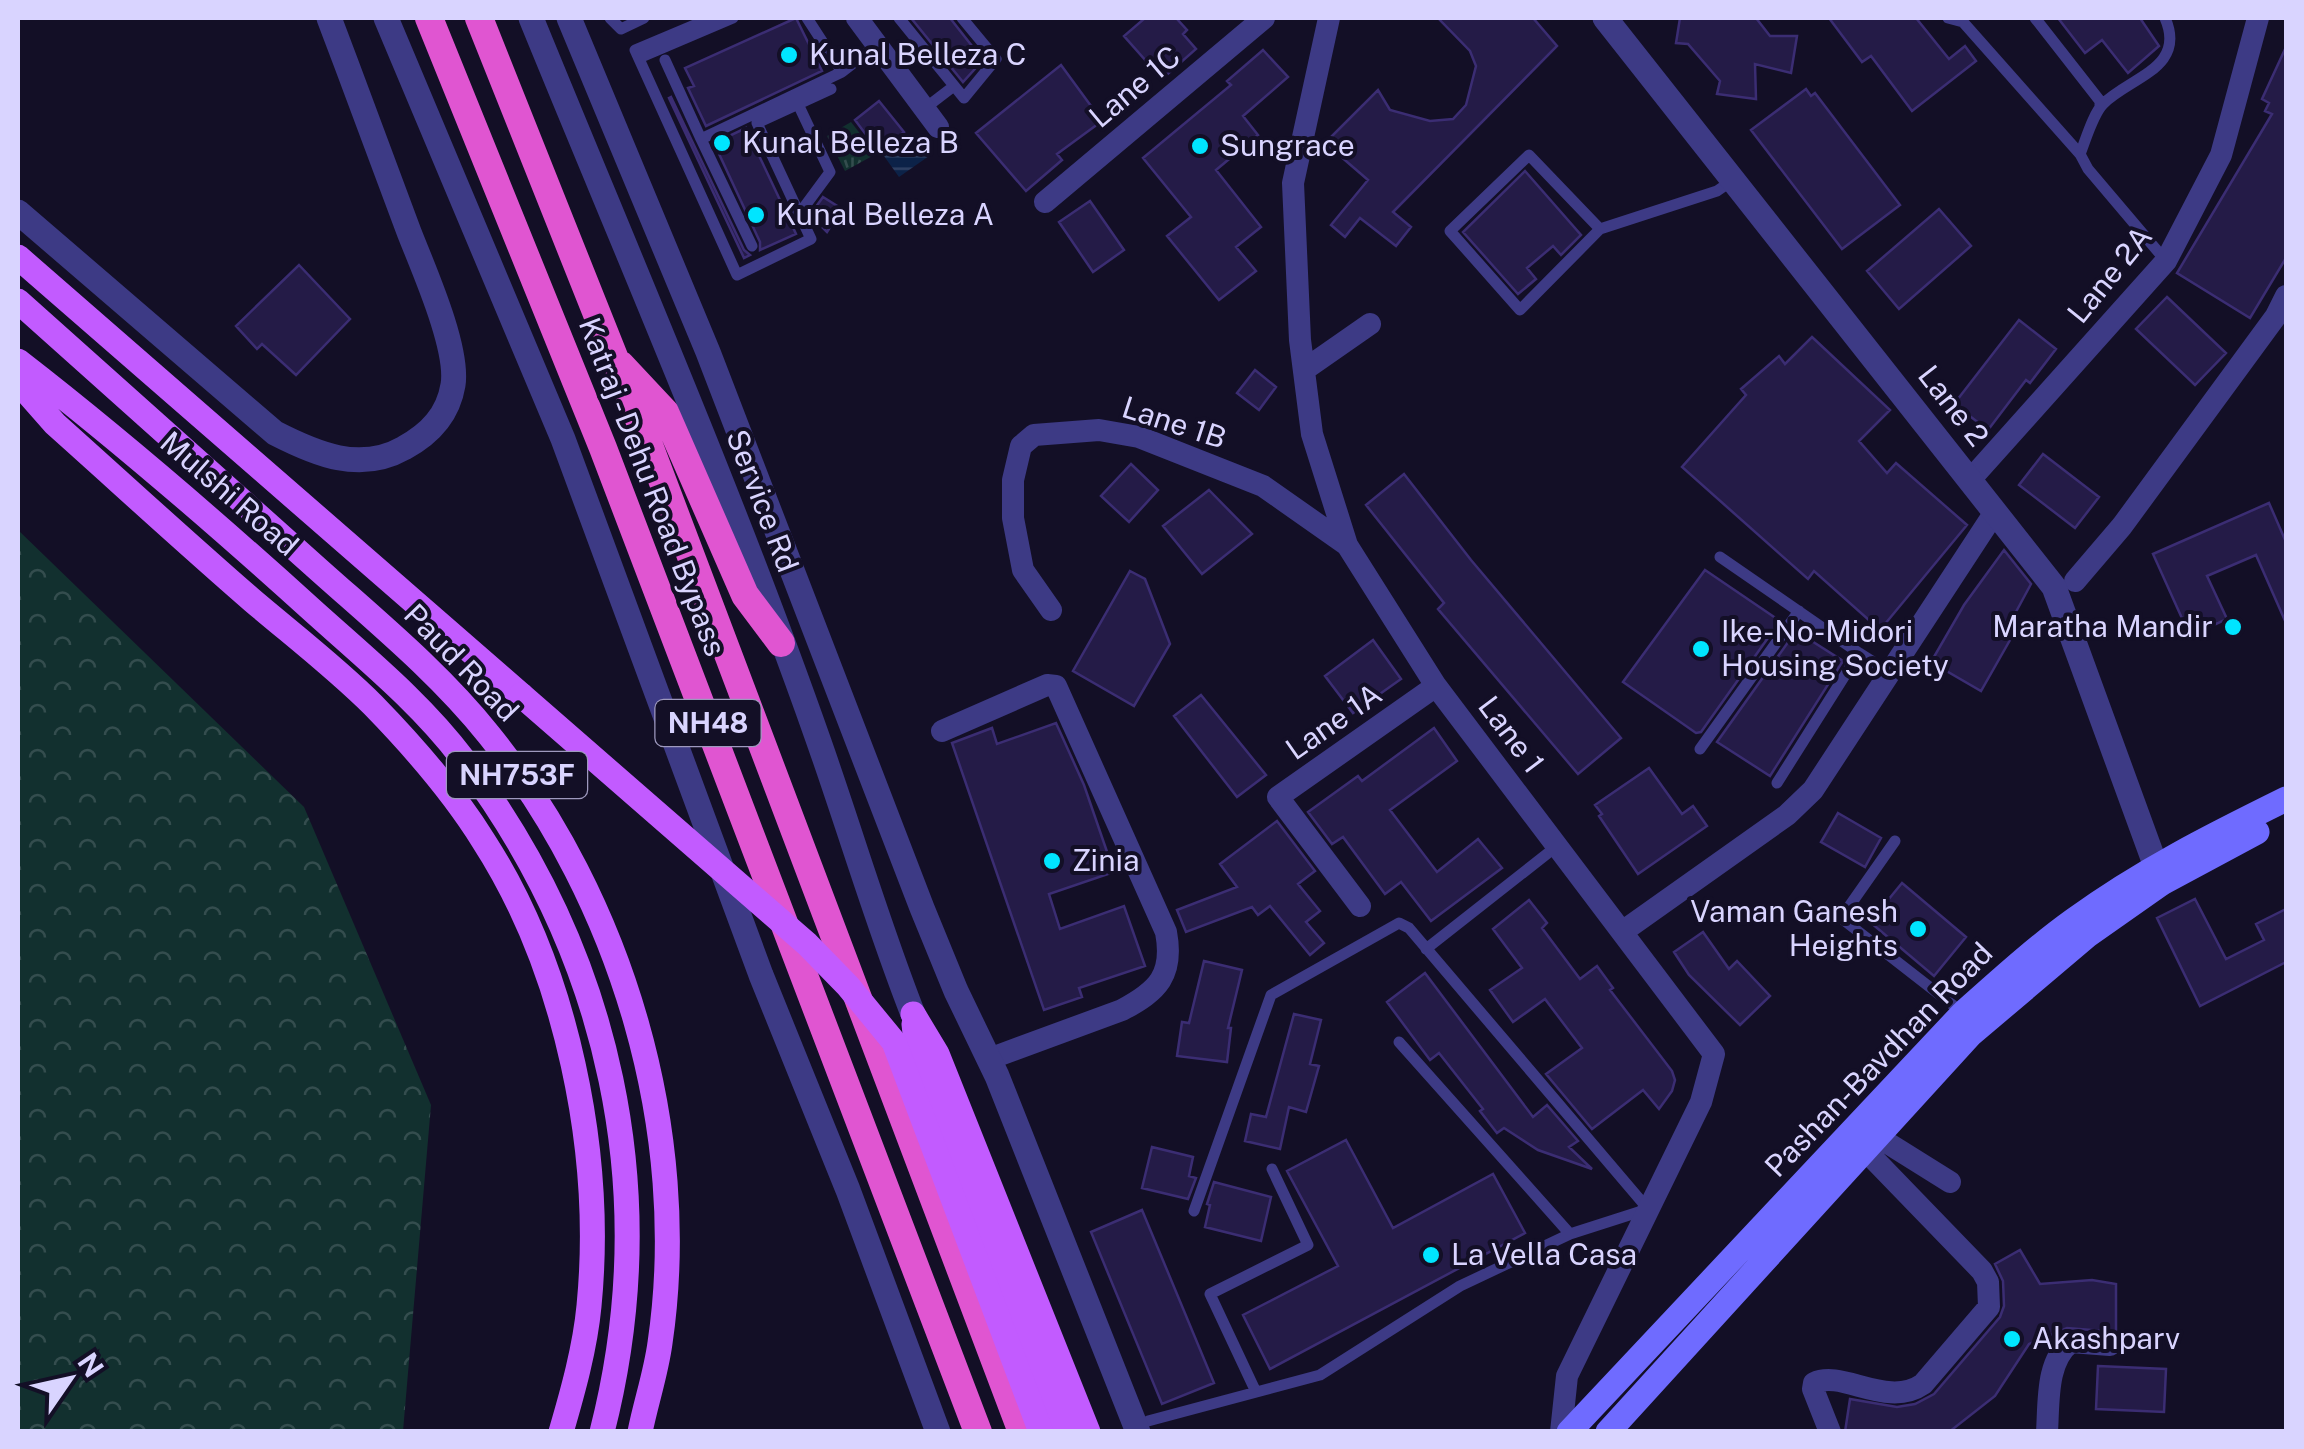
<svg xmlns="http://www.w3.org/2000/svg" width="2304" height="1449" font-family="'Public Sans',sans-serif">
<style>
.grass{fill:url(#grass-tufts)}
.forest{fill:url(#forest-crowns)}
.water{fill:url(#water-rules)}
.building{fill:#241b47;stroke:#3b2d73;stroke-width:2.5}
.lines{fill:none;stroke-linecap:round;stroke-linejoin:round}
.service{stroke:#3d3a85;stroke-width:11}
.minor{stroke:#3d3a85;stroke-width:22}
.tertiary{stroke:#3d3a85;stroke-width:25}
.secondary{stroke:#6f6bff;stroke-width:25}
.primary{stroke:#c25bff;stroke-width:25}
.trunk{stroke:#e055d1;stroke-width:28}
.primary-bridge{stroke:#c25bff;stroke-width:25}
.poi-dot{fill:#00e5ff;stroke:#130f26;stroke-width:4}
.labels{text-anchor:middle;stroke-width:8;stroke-linejoin:round;paint-order:stroke}
.shield{fill:#130f26;stroke:#9e99be;stroke-width:2.5}
.shield-label{font-size:28px;font-weight:bold;fill:#d9d4ff}
.poi-label{font-size:30px;fill:#d9d4ff;stroke:#130f26;text-anchor:start}
.street-label{font-size:30px;fill:#d9d4ff;stroke:#130f26}
</style>
<defs>
<pattern id="grass-tufts" width="24" height="20" patternUnits="userSpaceOnUse" patternTransform="scale(2.5)"><rect width="24" height="20" fill="#12302f"/><path d="M3 7l-1-3M5 7V3M7 7l1-3M15 17l-1-3M17 17v-4M19 17l1-3" fill="none" stroke="#344d4e"/></pattern>
<pattern id="forest-crowns" width="20" height="18" patternUnits="userSpaceOnUse" patternTransform="scale(2.5)"><rect width="20" height="18" fill="#12302f"/><path d="M2 6a3 3 0 1 1 6 0M12 15a3 3 0 1 1 6 0" fill="none" stroke="#344d4e"/></pattern>
<pattern id="water-rules" width="6" height="5" patternUnits="userSpaceOnUse" patternTransform="scale(2.5)"><rect width="6" height="5" fill="#0c2248"/><path d="M0 2.5h6" fill="none" stroke="#2f4163"/></pattern>
</defs>
<rect width="100%" height="100%" fill="#130f26"/>
<path class="grass" d="M851 122 876 154 845 171 827 136Z"/>
<path class="forest" d="M18 530 304 807 431 1105 403 1431H18Z"/>
<path class="water" d="M913 134 929 156 899 177 884 156Z"/>
<path class="building" d="M796 18 822 71 706 126 688 88 694 86 685 68Z
M911 18H950L983 60 963 82Z
M1145 18H1176L1187 30 1183 34 1196 49 1162 79 1124 36Z
M1438 18H1533L1557 46 1393 212 1411 227 1396 246 1360 218 1345 237 1331 225 1368 180 1325 143 1378 90 1390 110 1430 121 1453 119 1466 105 1476 66 1470 51Z
M1680 18H1756L1770 36H1797L1791 73 1755 64 1756 99 1717 94 1720 81 1688 44 1676 43Z
M1829 18H1916L1949 59 1965 46 1976 61 1912 111 1871 56 1862 62Z
M2058 18H2140L2159 46 2128 73 2102 40 2085 53Z
M2286 47V258L2250 318 2177 273 2272 114 2265 111 2269 103 2262 99Z
M1263 50 1288 77 1243 116 1258 135 1216 170 1261 227 1236 247 1256 271 1219 300 1167 236 1191 217 1143 158 1231 85 1227 81Z
M1061 65 1102 121 1057 154 1062 160 1026 191 976 133Z
M1806 89 1811 96 1815 93 1900 205 1842 249 1751 130Z
M671 97 744 250 750 255 744 258 669 98Z
M879 101 904 132 879 152 855 120Z
M746 128 796 234 760 250V242L714 143Z
M1525 171 1581 235 1561 255 1553 246 1527 268 1536 279 1518 294 1463 232Z
M823 197 842 209 827 232 810 215Z
M1090 201 1124 250 1093 272 1059 222Z
M1939 209 1971 246 1899 309 1867 271Z
M299 265 350 319 296 375 262 344 257 349 236 326Z
M2167 297 2226 353 2195 385 2136 329Z
M2019 320 2056 349 2030 383 2026 380 1988 430 1954 404Z
M1812 337 1890 410 1859 441 1887 473 1896 463 1967 525 1880 630 1814 571 1808 579 1682 467 1746 395 1741 389 1779 356 1785 364Z
M1255 370 1276 387 1259 410 1237 393Z
M2043 454 2099 497 2075 528 2019 485Z
M1131 464 1158 490 1129 522 1101 496Z
M1404 474 1471 560 1621 738 1578 774 1438 609 1444 603 1366 505Z
M1209 490 1252 534 1202 574 1163 526Z
M2269 503 2286 542V623L2256 555 2207 576 2227 619 2190 636 2153 554Z
M2004 550 2031 584 2003 636 2010 640 1981 691 1931 662 1964 605Z
M1705 570 1780 621 1701 732 1696 733 1623 682Z
M1130 571 1145 579 1170 644 1134 706 1073 671Z
M1796 631 1843 661 1770 776 1717 742Z
M1373 640 1401 679 1353 713 1325 676Z
M1201 695 1266 775 1237 797 1174 716Z
M1056 723 1084 785 1114 872 1049 894 1060 929 1124 906 1145 966 1079 988 1082 997 1044 1010 952 743 992 728 997 744Z
M1434 728 1457 761 1390 810 1437 872 1478 839 1502 868 1431 921 1401 882 1385 894 1343 837 1332 844 1308 812 1358 776 1362 781Z
M1649 768 1682 814 1693 806 1707 826 1638 874 1599 816 1602 814 1595 805Z
M1838 813 1881 838 1865 867 1821 842Z
M1277 821 1315 871 1298 884 1320 911 1306 922 1324 943 1310 955 1270 906 1258 915 1252 907 1186 932 1177 910 1237 887 1220 864Z
M1902 883 1966 937 1934 976 1870 922Z
M2195 899 2226 959 2264 940 2256 924 2286 909V962L2200 1006 2157 918Z
M1529 900 1547 923 1542 928 1580 979 1597 966 1613 988 1610 990 1672 1071 1675 1080 1672 1091 1659 1109 1643 1090 1592 1129 1546 1074 1582 1048 1545 999 1513 1022 1490 990 1522 968 1493 929Z
M1703 932 1729 969 1737 961 1770 996 1740 1025 1689 975 1674 952Z
M1204 961 1242 970 1228 1028H1231L1227 1062 1177 1056 1182 1022 1189 1023Z
M1425 973 1533 1117 1547 1105 1578 1141 1569 1147 1592 1169 1538 1150 1504 1128 1497 1133 1480 1111 1483 1109 1439 1053 1430 1060 1387 1002Z
M1294 1014 1321 1020 1310 1064 1319 1066 1306 1112 1289 1107 1280 1149 1245 1141 1251 1114 1266 1117Z
M1346 1140 1393 1228 1493 1174 1525 1233 1270 1369 1243 1315 1338 1266 1287 1171Z
M1152 1147 1193 1157 1189 1176 1196 1178 1188 1199 1142 1188Z
M1214 1182 1271 1197 1261 1241 1205 1227 1210 1205 1207 1204Z
M1142 1210 1214 1383 1162 1404 1091 1232Z
M2020 1250 2040 1284 2092 1280 2116 1284V1332L2067 1328 2029 1344 1995 1396 1949 1432H1845L1850 1399 1897 1407 1915 1404 1934 1394 2000 1317 2004 1306 2003 1281 1995 1264Z
M2098 1366 2166 1369 2164 1412 2096 1409Z"/>
<g class="lines">
<path class="service" d="M610 18 621 29 644 18
M711 18 635 50 737 275 811 239 757 123 831 89
M807 18 842 72
M899 18 964 98 996 59 962 18
M1948 18 1963 22 2080 154
M2035 18 2100 101V107
M2165 18C2187 68 2130 77 2103 104 2093 114 2086 139 2080 154L2088 169 2166 261
M639 58 733 18
M665 60 701 139
M798 104 830 172 799 214
M924 109 954 86
M1600 229 1529 155 1450 231 1520 310 1600 229 1717 191 1733 180
M752 246 701 139 842 72 877 45
M1720 557 1859 653
M1700 749 1799 611
M1777 783 1859 653 1889 672
M1895 841 1841 918 1963 1013
M1426 949 1557 846
M1399 1042 1570 1234
M1256 1392 1210 1294 1308 1245 1272 1169
M1148 1421 1320 1375 1460 1286 1570 1234 1648 1209 1409 928 1399 923 1271 995 1194 1211"/>
<path class="minor" d="M857 18 938 127
M1329 18 1293 183 1300 340 1312 434 1347 545 1436 686 1714 1054 1701 1102 1567 1376 1561 1432
M1045 202 1264 18
M1304 370 1370 324
M1970 480 2166 261 2221 155 2258 18
M2075 581 2122 526 2276 316 2286 296
M1051 610 1023 570 1013 518V480L1021 446 1034 435 1099 430 1139 437 1263 486 1347 545
M942 731 1047 685 1056 686 1166 932C1174 975 1158 991 1122 1010L989 1059
M1360 906 1278 797 1436 686
M1622 932 1787 815 1813 790 1995 512
M1878 1137 1950 1182
M1830 1432 1813 1389 1814 1383C1842 1369 1887 1409 1923 1384L1989 1307 1988 1282 1982 1271 1865 1150
M2047 1432C2049 1401 2046 1361 2071 1342L2110 1345"/>
<path class="tertiary" d="M386 18 563 439 761 975 848 1190 938 1432
M531 18C629 258 733 497 819 742 851 833 878 925 913 1014
M569 18 708 352 922 908 956 991 997 1076 1138 1432
M1605 18 2054 587 2162 883
M18 212 275 433C316 454 360 473 404 448 430 434 448 415 453 385 459 348 423 268 409 232 382 160 356 89 329 18"/>
<path class="secondary" d="M1569 1432 1963 1013C1999 981 2035 948 2074 920 2141 871 2213 835 2286 799
M1608 1432 1970 1035 2088 935 2162 883 2257 832"/>
<path class="primary" d="M18 257 521 695
M18 301C115 388 212 475 310 562 371 617 437 670 489 735 622 900 691 1132 660 1343 656 1373 646 1402 640 1432
M18 361C120 440 217 524 312 610 364 657 421 703 463 759 611 955 663 1193 602 1432
M18 382 55 424C121 483 186 543 253 601 293 635 336 668 373 705 413 746 453 792 483 840 567 970 604 1153 589 1306 585 1348 573 1391 561 1432
M913 1014 937 1054 1088 1432
M914 1024 918 1059 1063 1432"/>
<path class="trunk" d="M429 18 603 448 978 1432
M479 18 644 432 1022 1432
M621 365 665 412 745 595 781 643"/>
<path class="primary-bridge" d="M521 695 807 944 848 986 894 1042 1041 1432"/>
</g>
<g class="poi-dot">
<circle cx="789" cy="55" r="10"/>
<circle cx="722" cy="143" r="10"/>
<circle cx="1200" cy="146" r="10"/>
<circle cx="756" cy="215" r="10"/>
<circle cx="2233" cy="627" r="10"/>
<circle cx="1701" cy="649" r="10"/>
<circle cx="1052" cy="861" r="10"/>
<circle cx="1918" cy="929" r="10"/>
<circle cx="1431" cy="1255" r="10"/>
<circle cx="2012" cy="1339" r="10"/>
</g>
<g class="labels">
<g class="shield">
<rect x="655.5" y="700" width="105" height="46" rx="8"/>
<rect x="447" y="752" width="140" height="46" rx="8"/>
</g>
<g class="shield-label">
<text x="708" y="733">NH48</text>
<text x="517" y="785">NH753F</text>
</g>
<g class="poi-label">
<text x="809" y="65">Kunal Belleza C</text>
<text x="742" y="153">Kunal Belleza B</text>
<text x="1220" y="156">Sungrace</text>
<text x="776" y="225">Kunal Belleza A</text>
<text x="2213" y="637" text-anchor="end">Maratha Mandir</text>
<text x="1721" y="642">Ike-No-Midori<tspan x="1721" dy="34">Housing Society</tspan></text>
<text x="1072" y="871">Zinia</text>
<text x="1898" y="922" text-anchor="end">Vaman Ganesh<tspan x="1898" dy="34">Heights</tspan></text>
<text x="1451" y="1265">La Vella Casa</text>
<text x="2032" y="1349">Akashparv</text>
</g>
<g class="street-label">
<text transform="translate(1135 87) rotate(-40)" y="10">Lane 1C</text>
<text transform="translate(2110 275) rotate(-51)" y="10">Lane 2A</text>
<text transform="translate(1953 406) rotate(52)" y="10">Lane 2</text>
<text transform="translate(1174 423) rotate(18)" y="10">Lane 1B</text>
<text transform="translate(652 487) rotate(69)" y="10">Katraj - Dehu Road Bypass</text>
<text transform="translate(229 494) rotate(41)" y="10">Mulshi Road</text>
<text transform="translate(762 501) rotate(69)" y="10">Service Rd</text>
<text transform="translate(461 663) rotate(46)" y="10">Paud Road</text>
<text transform="translate(1334 722) rotate(-35)" y="10">Lane 1A</text>
<text transform="translate(1511 735) rotate(53)" y="10">Lane 1</text>
<text transform="translate(1879 1060) rotate(-46)" y="10">Pashan-Bavdhan Road</text>
</g>
</g>
<rect width="2304" height="1449" fill="none" stroke="#d9d4ff" stroke-width="40"/>
<g transform="translate(70 1379) rotate(56)" stroke="#130f26" stroke-width="8" paint-order="stroke">
<path d="M0-8L18 38L0 25L-18 38Z" fill="#d9d4ff"/>
<text y="-15" font-size="28" font-weight="bold" text-anchor="middle" fill="#d9d4ff">N</text>
</g>
</svg>
